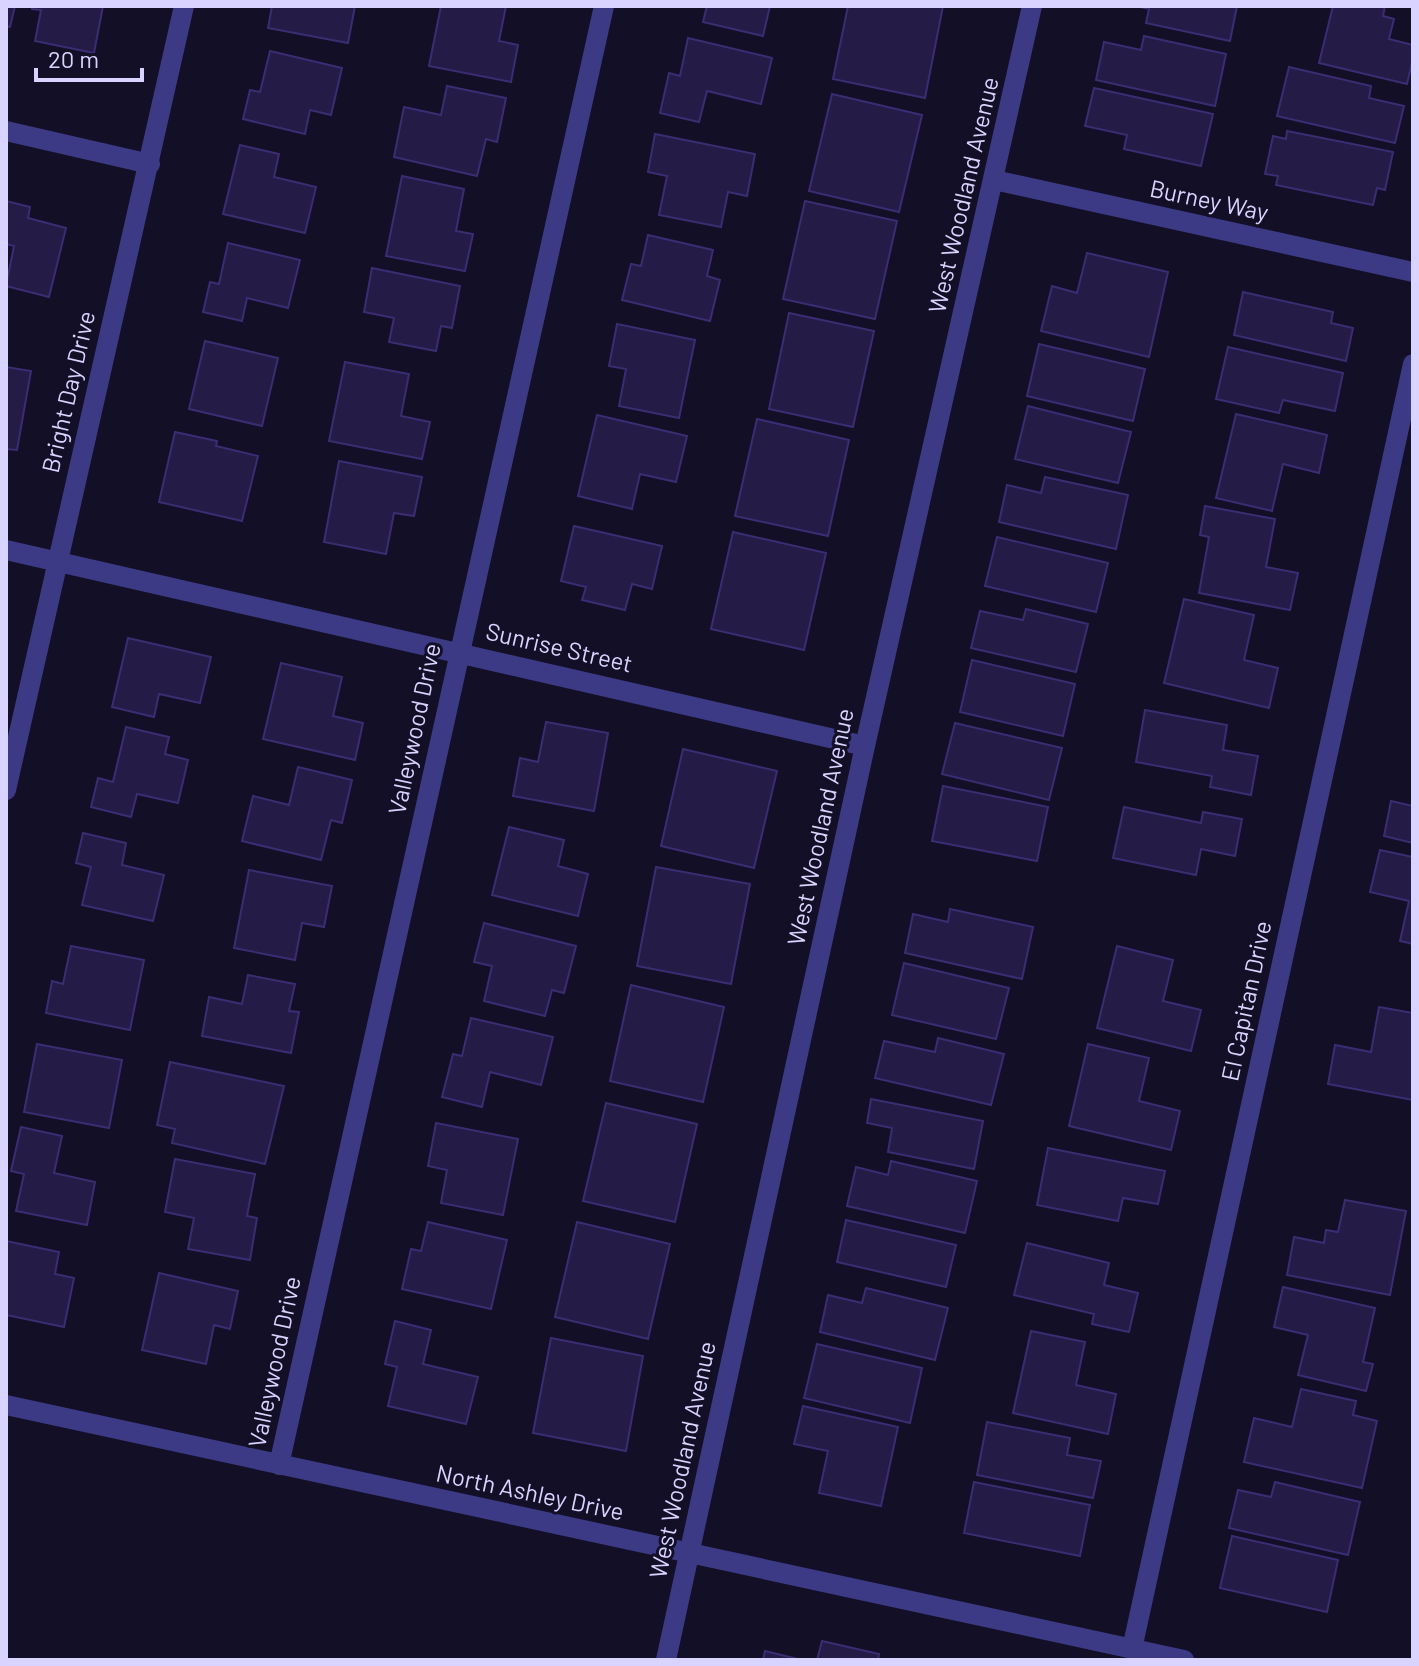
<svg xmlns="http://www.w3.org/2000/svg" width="1419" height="1666" font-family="Barlow,sans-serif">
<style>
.building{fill:#241b47;stroke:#3b2d73;stroke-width:2}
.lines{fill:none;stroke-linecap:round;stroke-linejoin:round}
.minor{stroke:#3d3a85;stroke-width:20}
.labels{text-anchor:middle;stroke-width:6;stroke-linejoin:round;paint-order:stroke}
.street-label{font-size:24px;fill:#d9d4ff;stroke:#130f26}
</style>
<rect width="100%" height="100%" fill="#130f26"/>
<path class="building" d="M6 6H15L10 27 6 26Z
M32 6H103L94 53 35 41 41 10 32 9Z
M272 6H355L348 43 268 28Z
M441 6H506L499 41 518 45 511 82 429 66Z
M707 6H770L763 36 703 22Z
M848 6H943L925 98 833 79Z
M1136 6H1237L1230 41 1146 23 1149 9Z
M1333 6H1385L1383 16 1394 19 1389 39 1413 45V58L1407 84 1319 63Z
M1144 36 1226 54 1215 106 1096 80 1104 42 1141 50Z
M688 38 772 58 761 104 707 91 699 122 660 113 669 73 680 76Z
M270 51 342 68 331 115 310 110 305 134 243 119 250 90 260 92Z
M1289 67 1371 86 1369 98 1404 106 1395 143 1277 116Z
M447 86 506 98 497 142 486 139 477 176 394 157 404 107 441 115Z
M1094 88 1213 114 1201 166 1124 149 1127 135 1085 126Z
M832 94 922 115 899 212 809 191Z
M1287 131 1393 152 1385 190 1377 188 1373 205 1276 185 1278 176 1265 174 1273 136 1286 139Z
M655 134 755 154 747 196 728 192 721 227 659 215 667 176 648 172Z
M240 145 279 154 274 177 316 187 305 233 223 214Z
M402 176 464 189 456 231 473 234 465 271 386 256Z
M6 201 30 207 28 218 66 228 49 297 6 286 14 246 6 244Z
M805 201 897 221 875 319 783 299Z
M648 235 713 250 707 276 720 280 710 321 622 300 631 264 641 266Z
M228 243 300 260 288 308 247 298 242 321 203 312 210 282 219 284Z
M1087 253 1168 272 1149 357 1041 331 1052 286 1077 293Z
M372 268 460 286 452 328 441 326 436 351 389 342 394 318 364 312Z
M1243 292 1333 312 1331 323 1353 328 1346 361 1234 335Z
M789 313 874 331 853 427 769 409Z
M617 324 695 340 679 418 619 406 626 369 609 366Z
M205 341 278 358 262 426 189 409Z
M1039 344 1145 369 1133 421 1027 396Z
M1228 347 1343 373 1335 411 1283 400 1279 413 1216 399Z
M345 362 409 374 401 416 430 422 422 459 329 441Z
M6 367 31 371 17 450 6 449Z
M1028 406 1131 432 1118 483 1015 459Z
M1236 414 1327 435 1319 473 1283 464 1272 511 1216 498Z
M597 415 687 436 676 482 640 474 632 509 578 496Z
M757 419 849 440 828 536 735 516Z
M175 432 217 441 216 446 258 456 242 521 159 502Z
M339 461 422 477 414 516 394 513 386 554 324 542Z
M1045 477 1128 495 1116 549 999 522 1007 485 1041 493Z
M1205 506 1275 519 1266 567 1298 573 1290 610 1199 593 1209 537 1200 535Z
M574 526 662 546 652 589 632 584 625 610 582 600 586 587 561 581Z
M733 532 826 553 804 650 711 629Z
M997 537 1108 563 1096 612 985 586Z
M1184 599 1254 615 1244 660 1278 668 1269 708 1164 683Z
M1026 609 1088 624 1076 672 971 648 980 611 1023 620Z
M128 638 211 657 200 703 159 694 154 717 112 707Z
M972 660 1075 684 1063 736 960 712Z
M281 663 342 677 333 716 363 723 355 760 263 739Z
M1145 710 1227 725 1223 750 1258 756 1251 795 1210 787 1212 776 1136 762Z
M546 722 608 733 594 811 513 796 520 758 538 762Z
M955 723 1062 748 1049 800 942 774Z
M126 727 169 737 165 754 188 760 178 803 137 794 131 817 91 807 98 778 113 782Z
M683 749 777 771 754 868 661 846Z
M298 767 352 780 342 823 331 820 321 860 242 841 253 796 289 805Z
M943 786 1048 807 1037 861 932 841Z
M1391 801 1413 806V843L1384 836Z
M1124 807 1201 823 1203 812 1242 819 1235 856 1201 849 1196 875 1113 858Z
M509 827 564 840 558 866 588 874 578 916 492 895Z
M83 833 126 843 122 865 164 875 153 921 82 905 91 867 76 863Z
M1380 850 1413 857V944L1400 941 1409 901 1370 892Z
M656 867 750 884 731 984 637 966Z
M249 870 332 886 324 927 302 923 295 960 234 948Z
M950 909 1033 927 1022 979 905 953 913 914 948 922Z
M484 923 576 946 564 993 552 990 545 1016 484 1001 492 966 474 962Z
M71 946 144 960 130 1030 46 1013 52 981 63 984Z
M1117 946 1173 960 1163 1001 1201 1010 1191 1051 1097 1028Z
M904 963 1009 988 996 1039 892 1015Z
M248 975 295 984 289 1011 299 1012 291 1053 202 1036 209 997 242 1004Z
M631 985 724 1007 703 1102 610 1081Z
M1379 1007 1413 1013V1100L1328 1084 1335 1045 1371 1052Z
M471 1018 553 1037 541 1085 490 1072 482 1107 442 1097 453 1054 462 1056Z
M938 1038 1004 1054 991 1105 875 1078 884 1041 935 1052Z
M37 1044 122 1060 109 1128 24 1112Z
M1088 1044 1149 1058 1139 1101 1180 1111 1171 1150 1069 1126Z
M170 1062 284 1086 265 1164 172 1143 175 1129 157 1125Z
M871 1099 983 1121 974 1169 888 1152 892 1128 867 1123Z
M606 1103 697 1124 675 1222 583 1201Z
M436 1123 518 1139 503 1215 441 1203 447 1170 428 1166Z
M21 1127 62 1136 54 1173 95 1182 87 1225 16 1211 24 1174 11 1171Z
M1048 1148 1165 1171 1158 1204 1123 1198 1118 1221 1037 1205Z
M175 1159 255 1174 247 1216 257 1218 250 1260 188 1249 194 1218 165 1212Z
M891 1161 977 1181 965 1233 847 1206 856 1167 888 1175Z
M1345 1200 1406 1211 1390 1295 1287 1275 1294 1237 1324 1243 1326 1230 1338 1232Z
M846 1220 956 1245 946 1287 837 1262Z
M428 1222 507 1240 491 1309 402 1289 411 1249 421 1251Z
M577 1222 670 1244 648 1339 555 1317Z
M6 1241 59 1252 55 1274 74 1278 64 1327 6 1315Z
M1027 1243 1109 1263 1104 1285 1138 1293 1129 1332 1092 1324 1094 1314 1014 1295Z
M159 1273 238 1291 230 1329 214 1325 206 1364 142 1350Z
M1283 1287 1375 1308 1363 1362 1373 1364 1366 1391 1298 1375 1308 1335 1274 1327Z
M866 1288 948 1308 935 1360 820 1332 828 1295 862 1303Z
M395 1321 431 1330 423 1364 478 1377 466 1424 388 1406 397 1367 385 1364Z
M1031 1331 1085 1342 1076 1385 1116 1394 1108 1434 1013 1413Z
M551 1338 643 1356 626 1451 533 1433Z
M817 1344 922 1368 910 1423 804 1398Z
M1301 1389 1356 1401 1353 1415 1377 1421 1362 1488 1244 1462 1254 1418 1292 1427Z
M803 1406 898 1427 881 1506 819 1493 828 1451 794 1444Z
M987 1422 1070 1438 1067 1455 1101 1461 1093 1498 977 1475Z
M974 1482 1090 1505 1080 1556 964 1533Z
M1275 1482 1360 1502 1348 1555 1229 1528 1238 1490 1271 1497Z
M1232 1536 1338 1560 1327 1612 1220 1588Z
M822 1641 879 1654 878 1660H817Z
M765 1651 802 1660H763Z"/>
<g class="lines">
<path class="minor" d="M6 131 150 164
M994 180 1413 272
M6 550 865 746
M6 790 184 6
M6 1405 1184 1660
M279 1465 604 6
M1132 1649 1413 364
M666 1660 865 746 1032 6"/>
</g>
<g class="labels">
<g class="street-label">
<text transform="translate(964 195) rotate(-77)" y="8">West Woodland Avenue</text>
<text transform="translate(1209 201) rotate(12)" y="8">Burney Way</text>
<text transform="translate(69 392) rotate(-77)" y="8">Bright Day Drive</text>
<text transform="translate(559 648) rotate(13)" y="8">Sunrise Street</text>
<text transform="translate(415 729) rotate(-78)" y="8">Valleywood Drive</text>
<text transform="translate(821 827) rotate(-78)" y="8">West Woodland Avenue</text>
<text transform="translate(1247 1001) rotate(-78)" y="8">El Capitan Drive</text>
<text transform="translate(275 1362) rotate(-78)" y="8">Valleywood Drive</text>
<text transform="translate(683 1460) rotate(-78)" y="8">West Woodland Avenue</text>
<text transform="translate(530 1493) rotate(12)" y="8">North Ashley Drive</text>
</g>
</g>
<rect width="1419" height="1666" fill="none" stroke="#d9d4ff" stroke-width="16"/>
<path d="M36 68v12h106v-12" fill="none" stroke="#d9d4ff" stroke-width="4"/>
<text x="48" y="68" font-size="24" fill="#d9d4ff" stroke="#130f26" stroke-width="6" paint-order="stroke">20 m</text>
</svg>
